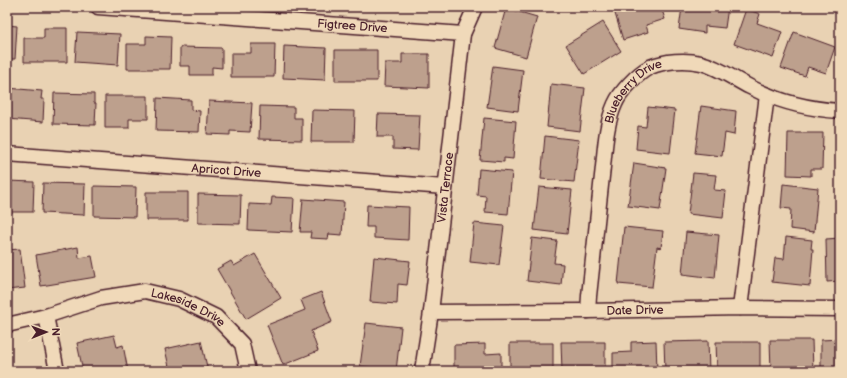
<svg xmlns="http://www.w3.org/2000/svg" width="847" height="378" font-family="'Balsamiq Sans',sans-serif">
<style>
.building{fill:#bda08d;stroke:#4a1f2b}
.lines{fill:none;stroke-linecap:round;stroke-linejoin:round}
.minor-casing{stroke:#4a1f2b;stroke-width:17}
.minor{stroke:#f0d9b9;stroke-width:14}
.labels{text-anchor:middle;stroke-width:4;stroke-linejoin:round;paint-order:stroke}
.street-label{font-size:12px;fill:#4a1f2b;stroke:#f0d9b9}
</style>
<rect width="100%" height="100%" fill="#e9d2b3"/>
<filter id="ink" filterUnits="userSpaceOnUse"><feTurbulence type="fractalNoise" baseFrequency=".025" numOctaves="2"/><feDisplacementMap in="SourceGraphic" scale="8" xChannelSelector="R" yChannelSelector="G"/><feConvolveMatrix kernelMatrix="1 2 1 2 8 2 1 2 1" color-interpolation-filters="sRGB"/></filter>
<g filter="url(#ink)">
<path class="building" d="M613 7H661L665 19 646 25 648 32 623 40Z
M682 7H728L725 28 705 26V33L679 29Z
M506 8 537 17 526 57 495 48Z
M746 9 760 14 757 23 782 32 773 58 734 44Z
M603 22 621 51 584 74 566 45Z
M7 25 17 26 15 59H7Z
M44 28H67V62H24V38H44Z
M77 32 120 34 118 65 75 62Z
M794 32 835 47 826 73 808 67 805 76 781 68Z
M146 36 171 37 170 69H127V44H146Z
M251 44H275L274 77H231V53H251Z
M284 46 326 48 325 80 283 78Z
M180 47 222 48V68L212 67V75H190V66H180Z
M335 50H377V81H335Z
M402 54H429V88L384 86 385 63H402Z
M493 66 523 70 518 111 487 107Z
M551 84 585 88 580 131 547 127Z
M7 88 42 91 41 99H44L43 122 7 119Z
M54 93 94 94V103H96L95 125 53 124Z
M105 96H148V119H129V128H105Z
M157 98 191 100V110L200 111 199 132 156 131Z
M209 101 252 103 250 132 230 131V135L207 134Z
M260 106 294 107V118H302V140L259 139Z
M701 106 736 111 734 135 725 133 722 156 695 153Z
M648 107 675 110 670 153 636 149 638 126 646 127Z
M312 110 355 111 354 142H311Z
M378 114 420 115 418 150 393 149V137H377Z
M484 118 516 121 513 159 504 158V162L480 160Z
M788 133H823L822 169H811V176L787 175Z
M545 136 579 140 574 182 541 179Z
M634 163 666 168 660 210 628 206Z
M479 169 512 172 508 214 485 212 486 196 477 195Z
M693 173 716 175 714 190 726 191 723 218 688 214Z
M7 181 34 182 33 212H7Z
M43 183 85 184 84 215 42 213Z
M783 184 818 188 814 232 790 229 791 209 781 208Z
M94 186 136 187 135 217 94 216Z
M539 187 572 190 567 234 534 230Z
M146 192H188V220H146Z
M198 194 241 195 240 224 198 223Z
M272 197 294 198 292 232 248 230 249 204 271 205Z
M303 199 344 202 342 235 329 234 328 239 310 238 311 232H300Z
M367 205 409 207 408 240 374 238V227H366Z
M474 223 504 226 499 265 470 262Z
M624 227 663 231 661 248 657 247 652 287 618 284Z
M686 232 719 235 715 278 682 274Z
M786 237 812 240 811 249H813L810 286 772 282 775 258 784 259Z
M532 238 557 241 554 263 563 264 561 285 527 281Z
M840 238V281L827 282 826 239Z
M78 247 79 258 92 256 96 277 41 286 36 255Z
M20 249 25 288 7 290V250Z
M255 254 281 298 246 319 217 269 231 261 234 266Z
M374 257 410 261 407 285 398 284 397 304 370 302Z
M321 292 332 322 311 331 318 351 283 365 267 325 305 310 301 300Z
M366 323 401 327 396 371 360 366Z
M114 335 117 347 123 345 128 371H83L77 343Z
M840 339V371H821V340Z
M770 340H812L813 371H771Z
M201 341 208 371H170L165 349Z
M656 341 657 371H613V353L631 352V342Z
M708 341 709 371H665L664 342Z
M561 342H605V371H562Z
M716 342H760V371H717Z
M510 343H553V371H510Z
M485 344V354L501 353V371H454V345Z"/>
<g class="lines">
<g class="minor-casing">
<g id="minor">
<path id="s1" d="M98 7 463 34"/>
<path id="s2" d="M7 154 445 187"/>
<path d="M740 308 767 95"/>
<path id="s3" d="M588 311 589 296C593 256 598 216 602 176 605 152 605 126 615 104 620 92 638 73 650 67 665 61 685 59 701 63 718 67 734 79 750 87 779 102 807 109 840 111"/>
<path id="s4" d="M431 312 588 311 740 308 840 309"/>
<path d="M46 316 57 371"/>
<path id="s5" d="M7 325 46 316 101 298 145 291 179 299 216 317 242 344 248 371"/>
<path id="s6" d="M422 371 431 312 463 34 475 7"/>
</g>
</g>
<use href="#minor" class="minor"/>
</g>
</g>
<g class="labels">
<g class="street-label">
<text dy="4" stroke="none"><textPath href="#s1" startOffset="255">Figtree Drive</textPath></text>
<text dy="4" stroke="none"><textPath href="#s3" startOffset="231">Blueberry Drive</textPath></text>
<text dy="4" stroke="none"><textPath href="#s2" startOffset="220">Apricot Drive</textPath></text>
<text dy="4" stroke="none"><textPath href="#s6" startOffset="185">Vista Terrace</textPath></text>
<text dy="4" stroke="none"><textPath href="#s5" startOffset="189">Lakeside Drive</textPath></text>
<text dy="4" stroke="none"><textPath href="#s4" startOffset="204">Date Drive</textPath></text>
</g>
</g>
<rect width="847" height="378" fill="none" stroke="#f0d9b9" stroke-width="24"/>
<rect x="12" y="12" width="823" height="354" fill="none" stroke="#4a1f2b" stroke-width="1.5" filter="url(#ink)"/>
<g transform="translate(46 332) rotate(89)" stroke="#f0d9b9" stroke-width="3" paint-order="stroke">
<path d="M0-3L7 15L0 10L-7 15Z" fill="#4a1f2b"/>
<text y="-6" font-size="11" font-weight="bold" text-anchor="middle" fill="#4a1f2b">N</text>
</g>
</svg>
